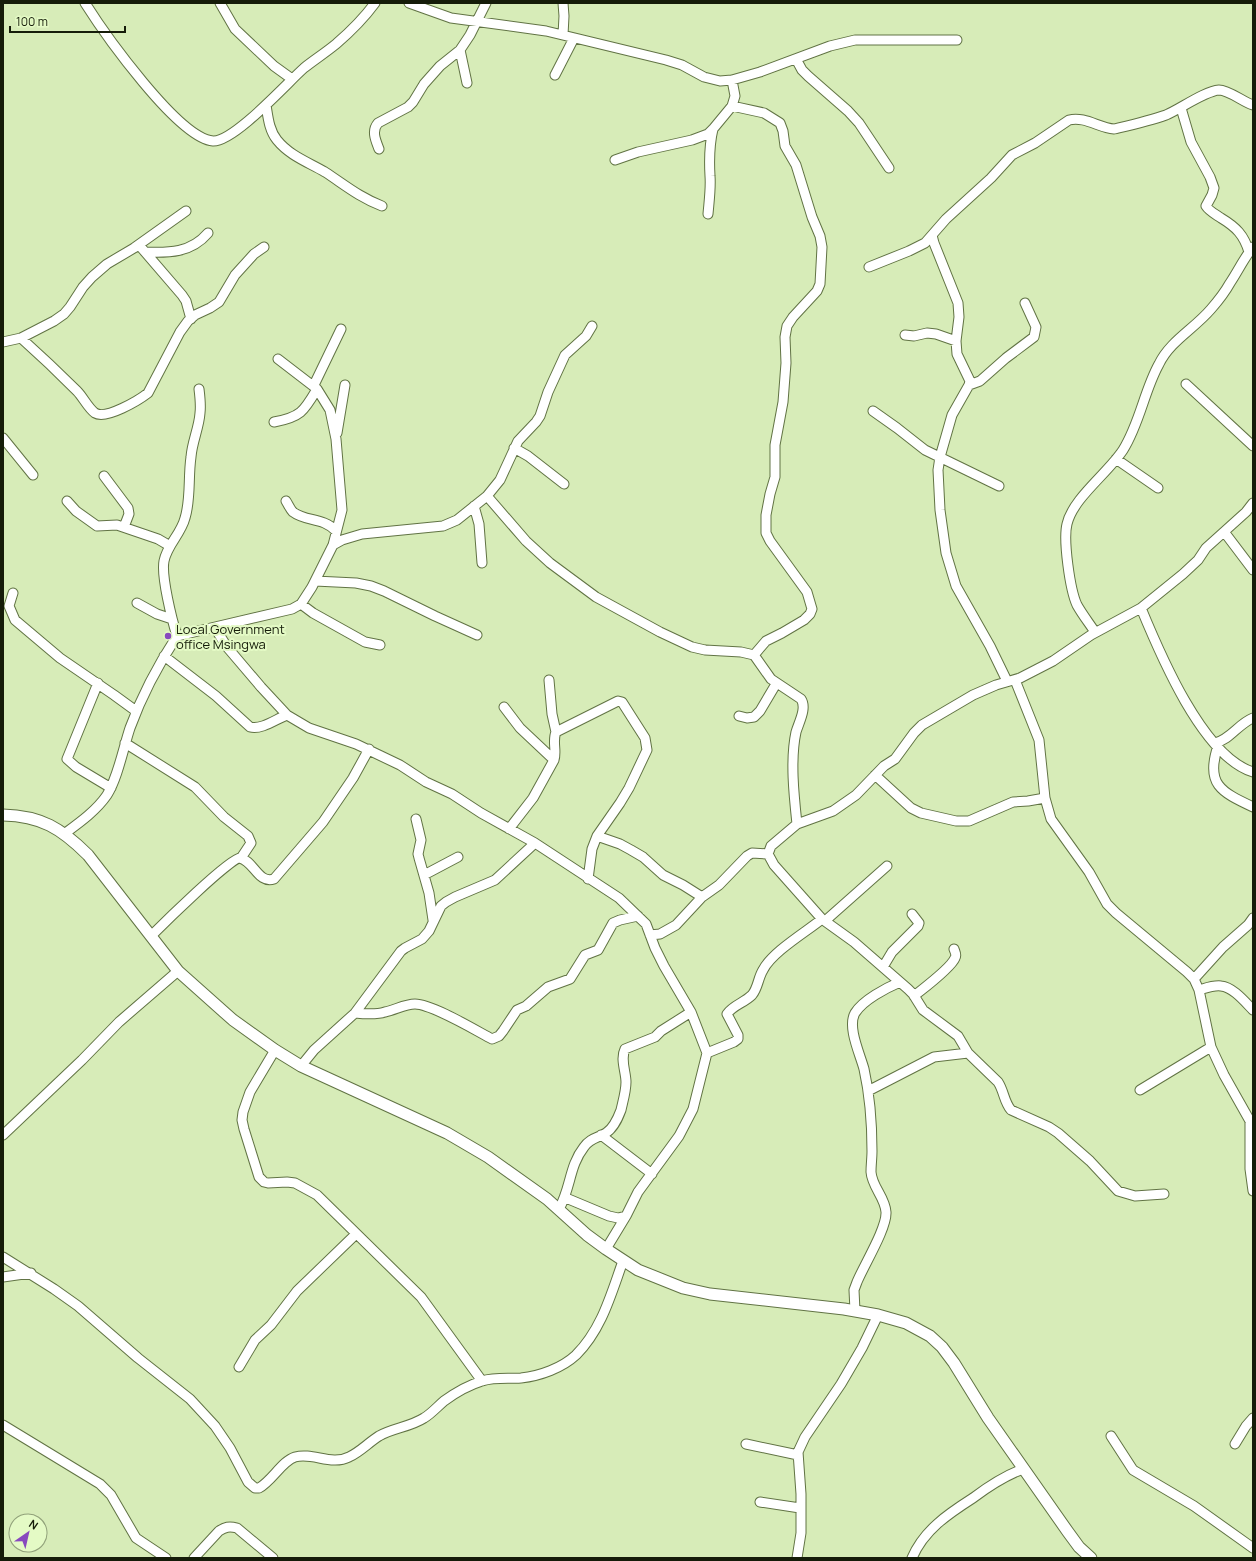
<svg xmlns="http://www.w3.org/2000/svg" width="1256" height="1561" font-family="Manrope,sans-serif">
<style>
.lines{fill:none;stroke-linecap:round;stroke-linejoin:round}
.minor-casing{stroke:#617344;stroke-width:11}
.tertiary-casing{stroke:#617344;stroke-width:13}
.minor{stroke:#fff;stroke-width:9}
.tertiary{stroke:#fff;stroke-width:11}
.poi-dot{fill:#8849be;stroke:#e4fac5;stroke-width:1.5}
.labels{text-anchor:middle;stroke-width:4;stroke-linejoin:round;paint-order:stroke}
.poi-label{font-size:13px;fill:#151c09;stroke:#e4fac5;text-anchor:start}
</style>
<rect width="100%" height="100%" fill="#d7ecb8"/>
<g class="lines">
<g class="minor-casing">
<path id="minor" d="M85 3C104 33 178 138 213 141 234 142 287 83 304 68 314 60 325 53 336 44 350 32 364 18 375 3
M220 3 235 29 274 66 292 79
M409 3 451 18 546 31 666 60 682 65 704 77 720 81 732 80 760 72 830 46 855 40H957
M563 3 564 16 563 35
M460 50 467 83
M796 59 802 70 808 76 848 111 859 123 889 168
M555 75 574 38
M266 105C268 117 269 130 277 140 290 156 308 162 325 172 345 185 359 197 382 206
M732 106 764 113 780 123 783 131 785 146 796 165 812 217 820 236 822 247 820 284 817 291 793 317 787 326 785 337 786 363 783 402 775 445V477L770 494 766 515V533L770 541 807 592 812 609 810 614 804 620 782 633 766 641 754 655
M1181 108 1191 142 1210 177 1214 188 1212 195 1206 206C1209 211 1215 214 1221 218 1236 227 1244 235 1249 252
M379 149C376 141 371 131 378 123L408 107 413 102 424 84 440 66 460 50 470 35 486 3
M615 160 638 152 692 140 708 134 713 129 732 106 735 96 732 80
M708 214C709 202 711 188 710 176 709 159 709 146 713 129
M932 235 934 243 958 303 959 317 956 341 957 354 970 381 969 385 952 415 940 457 938 470 940 510 946 553 956 586 990 646 1007 681
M139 245 182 295 186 301 191 319
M145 252C169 253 191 253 208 233
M869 267 909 251 925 243 946 219 991 178 1012 155 1035 143 1069 120C1085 116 1099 128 1114 129 1131 125 1149 121 1166 115 1180 109 1205 91 1219 90 1229 90 1243 102 1253 105
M905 335 914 336 927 333 936 334 956 341
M21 338C40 355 59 373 77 391 83 397 88 408 95 413 106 420 139 400 148 393L180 332 188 321 195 315 210 308 219 302 235 275 254 254 264 247
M3 342 21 338 54 321 64 314 70 307 83 287 92 277 107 264 134 248 186 211
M1186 384 1253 446
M314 385 341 329
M969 385 980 381 1006 358 1034 337 1036 327 1025 303
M873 411 897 428 925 450 999 486
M274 422C301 417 304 411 317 389
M337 433 345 385
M3 438 33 475
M514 448 528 456 564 484
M1116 459 1158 488
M104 476 128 508 129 514 124 527
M487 496 526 541 550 563 596 597 660 632 692 647 705 650 741 652 754 655 771 679 801 699C807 708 799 722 796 732 790 760 794 796 797 824
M67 501 76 511 97 526 117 525 158 539 170 546
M286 501C288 504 290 509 293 512 306 522 323 517 336 531
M474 506 479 524 482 563
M1225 533 1253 570
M333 545 342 540 362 534 443 526 457 520 487 496 500 480 518 441 536 422 540 416 548 392 565 355 586 336 592 326
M315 581 356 583 371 586 384 591 435 616 477 635
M13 593 9 606 15 620 60 658 114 695 136 711
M137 603 157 614 172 619
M301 604 313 613 365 642 380 645
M1141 608C1160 654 1203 757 1253 772
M215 628 227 647 261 687 287 715 309 728 356 744 400 765 426 782 452 794 481 813 535 843 619 898 646 924 655 948 664 966 691 1012 707 1053
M1095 632C1089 623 1082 614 1077 605 1070 590 1063 540 1067 524 1073 498 1108 473 1123 450 1140 423 1144 391 1159 364 1170 341 1194 329 1211 309 1218 301 1225 292 1230 283 1238 271 1244 258 1253 247
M177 636C172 620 161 576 164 561 167 545 181 534 185 518 191 499 188 477 191 457 192 442 199 428 200 413 201 405 200 397 199 389
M164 656 216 696 250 727C262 730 276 719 287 715
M549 680 552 714 556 732
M1015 680 1039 740 1045 798 1051 819 1089 872 1107 904 1116 913 1187 972 1194 979 1199 990 1211 1047 1224 1075 1250 1121V1169L1253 1191
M98 683 67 759 76 767 111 788
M504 707 520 728 554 760
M739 716 747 718 754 717 760 711 776 684
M125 743 195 787 224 817 248 836 251 843 241 858
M1215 743C1231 739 1238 724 1253 718
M1218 746C1205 784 1221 792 1253 807
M875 775 911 808 921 813 956 821H969L1013 802 1028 801 1045 798
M416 819 421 840 418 854 419 858 429 893 433 920
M509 829 533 798 554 760C557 751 552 741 556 732L618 701 622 702 645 738 647 750 629 788 620 803 597 836 592 849 588 879
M64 834C79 823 96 811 107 795 118 777 123 749 130 728 142 695 158 665 177 636L292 609 301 604 312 587 333 545 342 510 336 439 330 410 317 389 278 359
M597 836 620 844 631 850 643 857 663 875 683 885 702 897
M424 875 458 857
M825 921 887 866
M650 935 660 934 676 925 702 897 719 885 747 856 752 853 768 854
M151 936C161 926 231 857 240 858 254 861 258 884 274 879L323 822 353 778 369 749
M883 967 892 952 918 926 919 923 912 914
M1194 979 1223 947 1248 925 1253 918
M1199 990C1206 988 1214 985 1221 986 1233 987 1245 1002 1253 1010
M914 996C924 988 951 968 955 958 957 955 955 952 954 949
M355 1013C365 1014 376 1015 385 1012 395 1010 405 1004 415 1004 432 1004 475 1030 492 1039L499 1036 503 1031 517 1010 526 1006 548 987 570 979 585 955 598 950 613 923 620 920 638 916
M275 1050 250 1092 243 1112 242 1120 244 1129 259 1177 264 1182 268 1183 287 1182 295 1183 317 1195 421 1297 482 1381
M301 1066 314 1050 355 1013 401 951 405 948 422 939 429 931 441 906 446 902 455 897 495 880 535 843
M1140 1090 1211 1047
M868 1091 934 1057 968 1053
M3 1135 82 1060 119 1022 178 971
M601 1135 652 1174
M1164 1194 1135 1196 1118 1191 1090 1161 1058 1133 1049 1127 1011 1110C1004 1102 1004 1091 998 1082L968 1053 958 1036 923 1010 913 994 908 989 854 942 822 919 774 865 768 854 771 846 797 824 833 811 856 795 884 766 895 759 914 733 922 725 973 695 996 685 1020 678 1053 661 1091 635 1141 608 1183 574 1198 560 1206 548 1246 512 1253 503
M566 1198 609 1216 618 1218 626 1216
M559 1209C571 1188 569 1166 584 1147 590 1138 598 1138 606 1133 614 1128 618 1118 621 1110 623 1101 626 1091 626 1082 626 1072 620 1059 625 1049L655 1037 661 1031 691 1012
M606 1249 626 1216 638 1192 679 1136 693 1109 707 1053 734 1042 738 1039V1035L727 1014C733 1005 744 1003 752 995 758 988 758 978 763 970 772 952 806 932 822 919
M3 1257 54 1289 78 1306 138 1358 190 1399 215 1426 230 1448 248 1482 255 1488H259C272 1481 282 1461 295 1457 313 1452 331 1466 349 1457 360 1452 368 1443 379 1436 393 1428 410 1427 424 1418 431 1414 437 1407 444 1401 455 1393 469 1385 482 1381 495 1377 508 1379 521 1378 540 1376 562 1368 576 1355 602 1329 611 1294 623 1261
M3 1277 31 1273
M855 1311 854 1290 857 1282C864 1265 887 1228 886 1212 885 1197 872 1187 871 1172 871 1165 872 1158 872 1151 872 1124 870 1096 864 1069 860 1054 847 1027 855 1013 863 1000 886 988 900 982
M239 1367 255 1340 271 1325 297 1291 356 1234
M3 1425 100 1484 111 1495 136 1538 166 1558
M1111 1436 1133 1470 1194 1506 1253 1548
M746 1444 798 1455
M1235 1444 1246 1426 1253 1418
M760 1502 800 1508
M194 1558 219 1531C225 1527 229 1526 237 1528L273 1558
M797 1558 801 1533V1494L798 1452 805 1437 841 1384 862 1348 878 1315
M912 1558C924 1530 948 1514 973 1498 989 1486 1004 1476 1023 1469"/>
</g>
<g class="tertiary-casing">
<path id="tertiary" d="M3 815C41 816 61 828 88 855L178 971 233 1020 275 1050 301 1066 447 1133 488 1157 547 1199 587 1235 606 1249 638 1270 683 1288 710 1294 844 1309 878 1315 906 1323 930 1336 942 1347 954 1363 988 1418 1068 1532 1079 1547 1091 1558"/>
</g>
<use href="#minor" class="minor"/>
<use href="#tertiary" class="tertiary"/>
</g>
<circle class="poi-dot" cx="168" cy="636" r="4"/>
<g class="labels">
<g class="poi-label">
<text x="176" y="634">Local Government<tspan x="176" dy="15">office Msingwa</tspan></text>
</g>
</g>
<rect width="1256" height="1561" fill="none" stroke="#151c09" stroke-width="8"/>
<g transform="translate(28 1533) rotate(34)"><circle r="19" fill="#e4fac5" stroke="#91a17a"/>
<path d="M0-3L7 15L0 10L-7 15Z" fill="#8849be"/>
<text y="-6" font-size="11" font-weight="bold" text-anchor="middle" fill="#151c09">N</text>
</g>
<path d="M10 26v6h115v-6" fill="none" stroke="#151c09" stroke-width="2"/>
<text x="16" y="26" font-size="12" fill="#151c09" stroke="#e4fac5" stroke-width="3" paint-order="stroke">100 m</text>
</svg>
